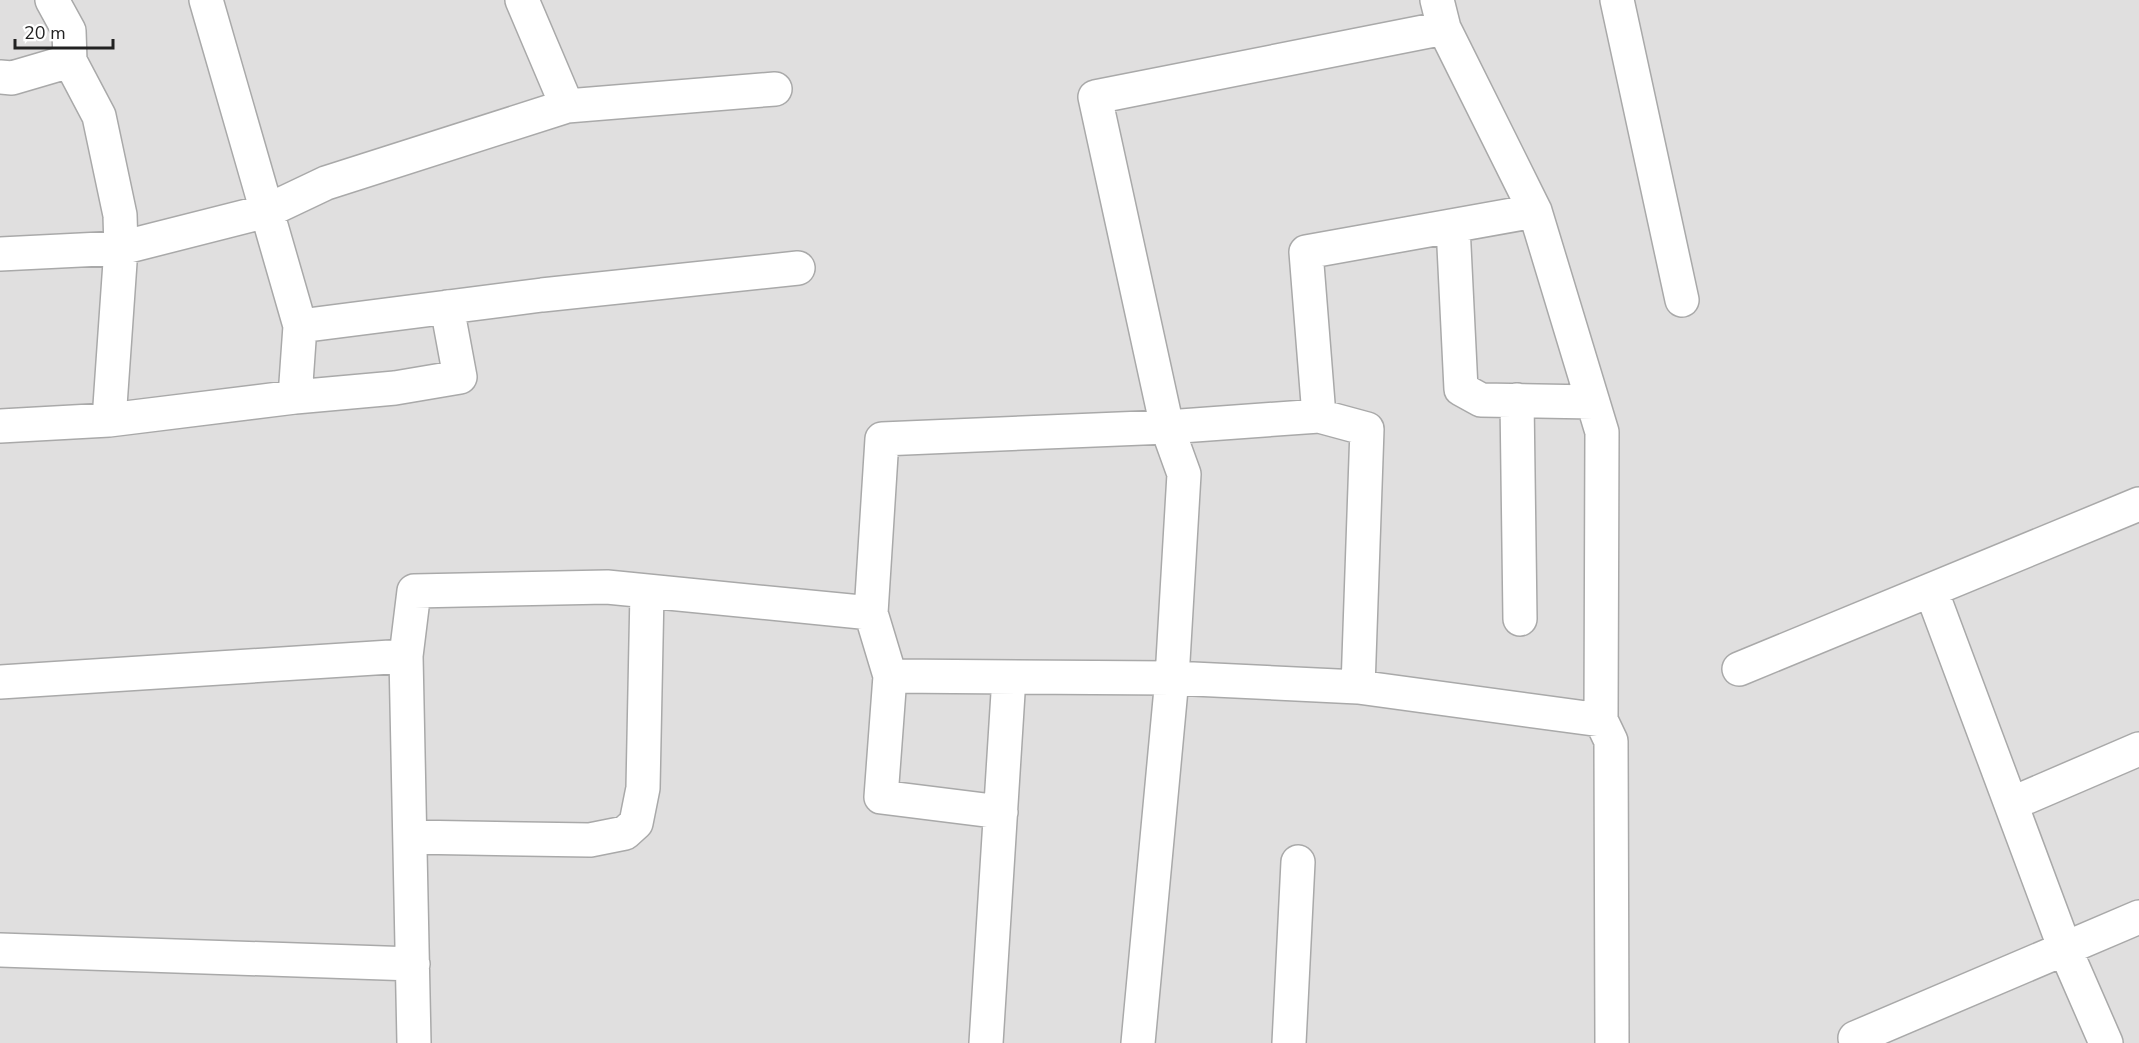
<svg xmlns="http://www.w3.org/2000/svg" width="2139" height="1043" font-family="'Nunito Sans',sans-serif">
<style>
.residential{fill:#e0dfdf}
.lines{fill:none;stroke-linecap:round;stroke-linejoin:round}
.minor-casing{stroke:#a9a9a9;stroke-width:36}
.minor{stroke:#fff;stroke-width:33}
</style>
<rect width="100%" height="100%" fill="#f2efe9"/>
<path class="residential" d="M0 0H2139V1043H0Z"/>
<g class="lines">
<g class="minor-casing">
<path id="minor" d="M52 0 69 31 70 61
M206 0 300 326 295 397
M522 0 567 106
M1437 0 1444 28 1535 211 1602 432 1601 720 1611 741 1612 1043
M1617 0 1682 300
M0 77 12 78 70 61 99 116 120 215 121 248 109 420
M1453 226 1461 389 1481 400 1593 402
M0 254 121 248 267 211 326 183 567 106 775 89
M300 326 542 295 798 268
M1517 400 1520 619
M1319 416 1306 252 1535 211
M0 426 109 420 295 397 395 388 460 377 447 307
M1931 590 2065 949 2106 1043
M406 656 414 1043
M1739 669 2139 504
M890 676 1172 678 1358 687 1601 720
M0 682 406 656 414 591 607 587 871 613
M2011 804 2139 749
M1001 812 881 797 890 676 871 613 882 439 1167 427 1319 416 1367 429 1358 687
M410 837 590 840 625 833 636 823 643 788 647 592
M0 950 413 964
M1855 1038 2139 917
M986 1043 1009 677
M1138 1043 1172 678 1184 474 1167 427 1095 97 1444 28
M1289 1043 1298 862"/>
</g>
<use href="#minor" class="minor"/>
</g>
<path d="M15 39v9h98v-9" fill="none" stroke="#222222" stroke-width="3"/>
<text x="24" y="39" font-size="18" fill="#222222" stroke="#ffffff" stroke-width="4.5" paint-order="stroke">20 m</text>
</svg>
